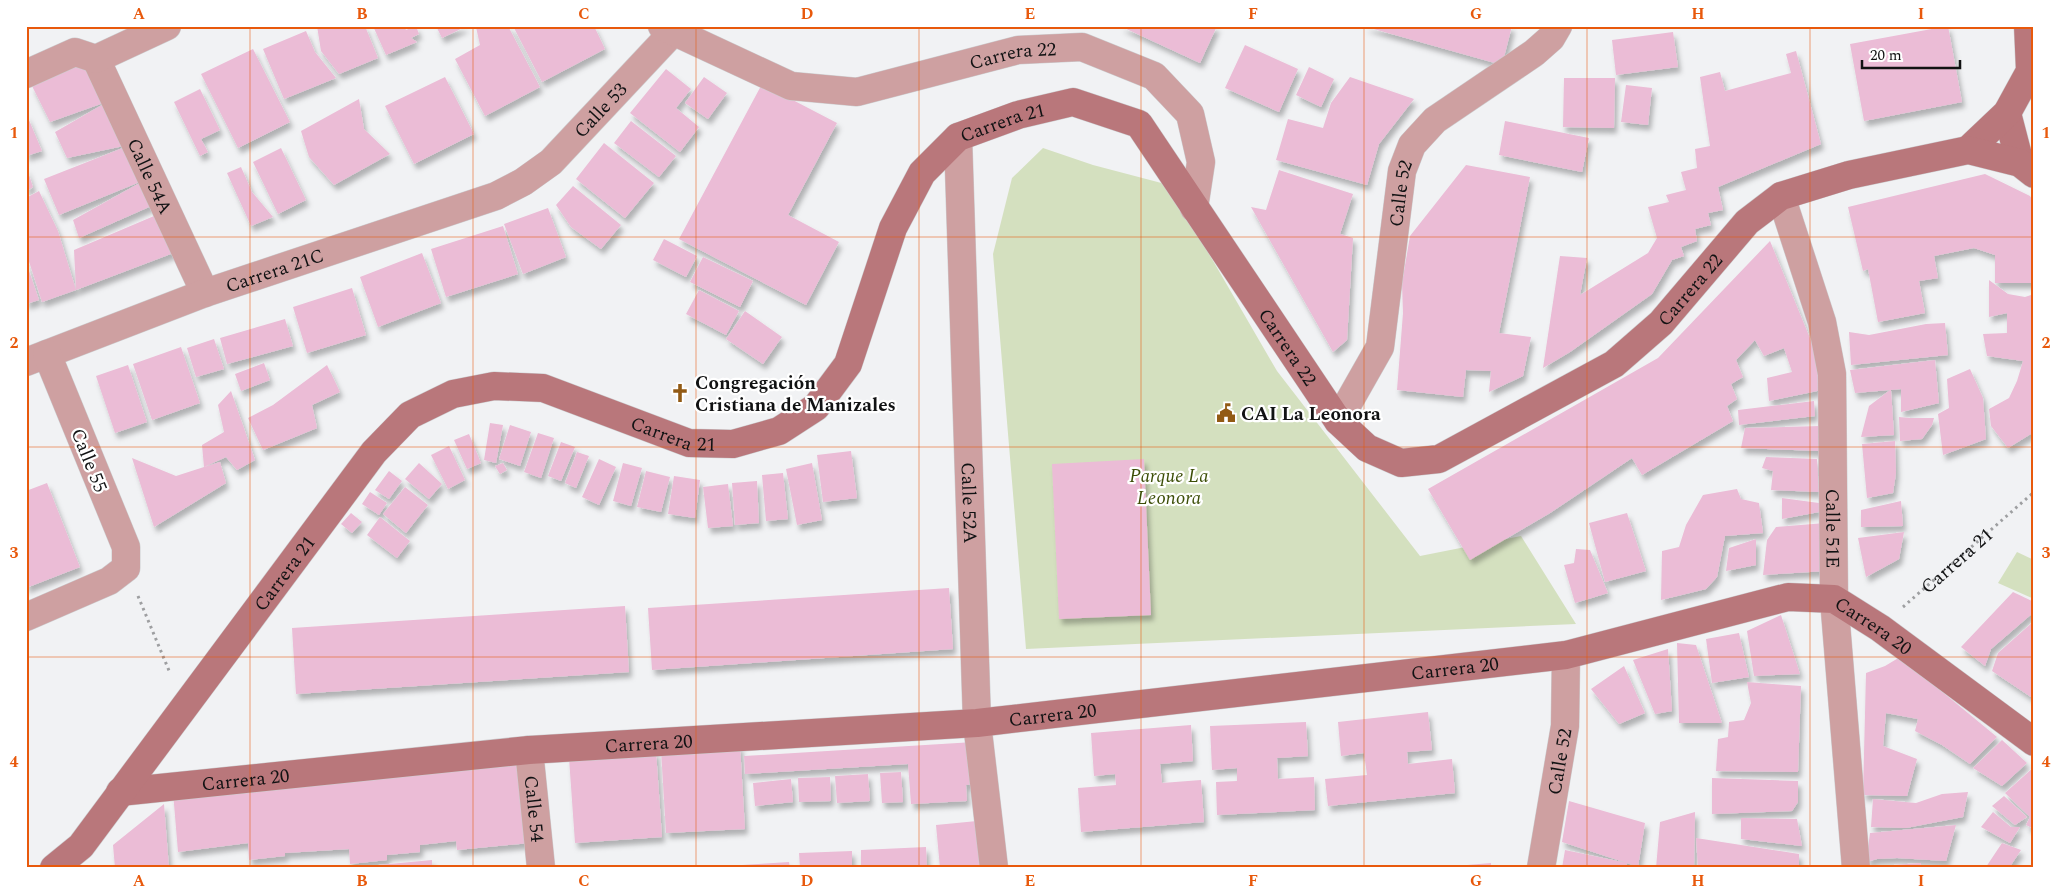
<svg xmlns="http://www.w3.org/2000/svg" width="2060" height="894" font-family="Spectral,serif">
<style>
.green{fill:#d4e0bf}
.building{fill:#ebbcd6;filter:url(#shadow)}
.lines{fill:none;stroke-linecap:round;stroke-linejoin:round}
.pedestrian-casing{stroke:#cdced0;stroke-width:29}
.minor-casing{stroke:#cdced0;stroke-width:29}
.tertiary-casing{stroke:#cdced0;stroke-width:29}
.secondary-casing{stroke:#cdced0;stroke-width:29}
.path{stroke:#9e9fa1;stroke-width:3;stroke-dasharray:2.5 4;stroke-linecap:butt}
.pedestrian{stroke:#cea0a1;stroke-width:28}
.minor{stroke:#cea0a1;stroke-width:28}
.tertiary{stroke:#cea0a1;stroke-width:28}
.secondary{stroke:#b9777b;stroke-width:28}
.grid{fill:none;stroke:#e8590c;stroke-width:1;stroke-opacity:0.55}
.labels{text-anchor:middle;stroke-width:4.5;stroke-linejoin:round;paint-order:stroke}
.street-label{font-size:19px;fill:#111213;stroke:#fff}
.poi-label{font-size:19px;font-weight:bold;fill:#111213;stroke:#fff;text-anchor:start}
.park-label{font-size:19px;font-style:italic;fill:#3c4e07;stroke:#fff}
.neatline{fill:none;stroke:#e8590c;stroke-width:2}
.grid-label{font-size:16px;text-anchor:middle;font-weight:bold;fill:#e8590c}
</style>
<defs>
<filter id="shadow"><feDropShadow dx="3" dy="5.5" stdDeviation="2.5" flood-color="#0004"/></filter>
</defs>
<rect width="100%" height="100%" fill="#f1f2f4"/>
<path class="green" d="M1043 148 1093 165 1169 185 1277 371 1420 556 1521 536 1576 624 1026 649 993 254 1012 178Z
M2017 552 2034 560V599L1998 583Z"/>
<path class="building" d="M317 26H365L378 58 339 74 321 51Z
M373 26H404L406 30 416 26 419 34 411 38 417 42 386 55Z
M436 26H467L442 38Z
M508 26 540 87 485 116 455 59 480 45 476 27Z
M513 26H594L605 49 542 82Z
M1120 26H1217L1200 63Z
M1363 26H1512L1502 65Z
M1948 26 1962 102 1864 121 1850 44Z
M306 31 315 52 336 78 284 99 263 49Z
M1673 32 1678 67 1616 75 1612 40Z
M1245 45 1298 69 1279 112 1225 88Z
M253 49 290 122 238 148 201 74Z
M1796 51 1821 144 1718 187 1723 210 1708 213 1711 225 1695 229 1697 241 1681 247 1684 256 1672 260 1652 294 1570 352 1543 368 1560 256 1587 258 1580 295 1648 253 1657 238 1648 207 1669 202 1666 195 1686 190 1681 172 1697 168 1695 149 1710 146 1700 77 1720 72 1725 91 1791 73 1786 54Z
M86 60 133 144 67 158 55 132 109 101 50 122 32 86Z
M1309 67 1334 79 1321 107 1296 95Z
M666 69 691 89 676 108 699 127 680 152 630 113Z
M445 77 474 134 414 164 385 106Z
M704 77 727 93 708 119 685 103Z
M1350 77 1414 99 1379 144 1367 185 1276 160 1288 119 1323 128 1331 103Z
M1564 78H1615L1614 128 1563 127Z
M762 84 837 123 788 215 839 242 806 305 679 239Z
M1626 85 1652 88 1648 125 1621 122Z
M200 89 220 130 201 139 208 152 200 156 174 102Z
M359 99 364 129 390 154 334 185 309 157 301 131Z
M26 113 42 151 26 156Z
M631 121 676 156 659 177 614 143Z
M1505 121 1589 138 1582 172 1499 155Z
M604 143 654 183 625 218 576 179Z
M133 144 147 179 59 215 44 179Z
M281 148 306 200 278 214 253 162Z
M1466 165 1530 177 1499 333 1531 337 1523 376 1489 392 1491 371 1466 370 1463 397 1397 390 1403 313 1402 283 1410 236Z
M26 166 33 187 26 192Z
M241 167 252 192 273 217 251 226 227 173Z
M1279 170 1353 194 1340 234 1353 238 1347 340 1333 352 1251 207 1266 210Z
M1985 174 2030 196 2034 203V283H1995V255L1974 248 1934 256 1938 278 1919 281 1925 313 1878 322 1868 269 1863 271 1848 207Z
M147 179 158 203 79 238 73 220Z
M573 186 621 225 601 249 571 227 556 205Z
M39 191 58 231 76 290 42 302 26 252V198Z
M548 208 566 257 523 274 504 224Z
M161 213 176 252 76 290 74 250Z
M503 226 518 274 446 297 431 249Z
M664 239 697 256 686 277 653 260Z
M1770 241 1821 365 1822 390 1769 401 1767 378 1792 372 1784 348 1764 356 1755 340 1736 360 1743 377 1731 384 1737 399 1727 406 1733 421 1642 475 1632 458 1550 513 1470 560 1428 489 1658 358Z
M422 253 441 303 378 327 360 277Z
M703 257 753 281 740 307 690 282Z
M26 262 39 300 26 304Z
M1989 280 2008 294 2025 297 2034 294V432L2008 448 1991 426 1989 409 2009 398 2017 381 2023 361 1987 356 1983 334 2007 333V313L1989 317Z
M352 288 366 335 307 353 293 307Z
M699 290 739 311 726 335 686 314Z
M745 311 782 337 763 364 726 339Z
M285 319 293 346 227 364 220 338Z
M1945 323 1948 355 1851 365 1849 332 1869 335 1926 324Z
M214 339 224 369 196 377 187 348Z
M181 347 200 403 152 420 133 364Z
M1935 360 1939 403 1901 412V389L1891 390 1894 435 1861 437 1869 406 1890 390 1855 393 1850 370Z
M264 363 270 380 241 391 235 374Z
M128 365 147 422 115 433 96 376Z
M327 365 340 392 312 405 317 428 263 450 248 418 273 405Z
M1970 369 1983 398 1986 439 1943 455 1938 414 1949 408 1947 379Z
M231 391 255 460 237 470 226 457 204 467 220 462 226 483 154 527 132 458 176 476 204 467 202 445 224 432 218 405Z
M1814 401 1815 416 1739 425 1738 410Z
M1899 417 1910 418H1934L1932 425 1922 439 1900 441Z
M490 423 503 425 496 463 484 460Z
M510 425 531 432 520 466 499 459Z
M1820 426 1821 451 1741 448 1745 428Z
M538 433 554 438 541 478 524 472Z
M469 434 481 463 467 469 454 440Z
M1895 441 1896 473 1893 493 1867 498 1862 444Z
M561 442 575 447 561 481 548 476Z
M449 446 465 480 448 489 431 455Z
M851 451 857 498 823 502 817 455Z
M577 452 589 456 576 488 565 483Z
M1766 457 1817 459 1819 492 1771 490 1773 471 1762 468Z
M599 459 616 467 599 505 582 497Z
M1144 459 1151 615 1059 619 1052 464Z
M419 463 442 484 429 499 405 479Z
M503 463 507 470 500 474 495 466Z
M623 463 642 468 631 506 613 501Z
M812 463 822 520 797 525 786 469Z
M389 471 402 481 389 499 375 490Z
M646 471 670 477 661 512 637 507Z
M783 473 788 519 766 521 762 475Z
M674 476 700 480 695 518 668 514Z
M757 481 759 523 735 525 732 483Z
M47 483 80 567 26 588V491Z
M728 484 733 526 708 528 703 487Z
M405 487 428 505 406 533 383 514Z
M1737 489 1741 499 1759 503 1763 533 1725 536 1717 577 1706 589 1661 600 1662 551 1679 547 1686 525 1703 495Z
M370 492 387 503 379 515 362 504Z
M1782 498 1819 503V512L1782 519Z
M1901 501 1903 526 1861 527V510Z
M351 513 362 522 352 533 341 524Z
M1627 513 1646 571 1605 582 1589 523Z
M380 517 410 541 397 558 367 535Z
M1825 523 1826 571 1763 575 1767 540 1776 527Z
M1904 532 1899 559 1866 577 1858 538Z
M1756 539V565L1726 571 1729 548Z
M1576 549 1590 550 1608 593 1575 603 1564 565 1574 563Z
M949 588 953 649 652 670 648 608Z
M2013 592 2034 602V612L1991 649 1985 666 1961 647Z
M625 606 629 672 296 694 292 628Z
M1781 615 1800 674 1754 676 1747 631Z
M2034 621V699L1992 671 1998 653Z
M1739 633 1749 677 1712 683 1706 639Z
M1677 643 1696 645 1722 723H1679Z
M1668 649 1672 711 1655 714 1633 660Z
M1900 657 1997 737 1970 764 1942 745 1915 731 1918 719 1886 713 1883 746 1917 759 1907 796 1863 795 1866 673 1885 666Z
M1624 666 1645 713 1619 724 1591 689Z
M1747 682 1801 686 1798 772 1716 771 1718 739 1728 737 1729 722 1744 720 1751 703Z
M1428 712 1432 750 1407 752 1408 764 1452 759 1455 793 1328 806 1325 779 1367 775 1364 753 1341 756 1338 722Z
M1306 722 1308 756 1277 758 1278 779 1314 777 1315 810 1217 815 1216 782 1237 781V768L1212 770 1210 726Z
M1191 725 1193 761 1160 764 1162 783 1201 780 1204 822 1081 832 1078 788 1116 785 1115 774 1094 776 1091 733Z
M2002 740 2027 763 2002 786 1973 768Z
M974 742 977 784 966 785 967 801 911 804 908 764 745 774 744 756Z
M740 745 745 829 666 833 661 750Z
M656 751 662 837 575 843 569 758Z
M522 757 530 843 457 850 456 841 420 845V852L387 855V860L350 864 349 849 285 853V856L249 860 248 843 178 852 173 792Z
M2034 767V829L2026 825 2030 817 2005 793Z
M901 772 903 802 882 803 880 773Z
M868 774 870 801 837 803 835 776Z
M830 777 831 801 799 802 798 778Z
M1712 778 1798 781V802L1792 811 1712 814Z
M791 779 793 802 755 806 753 783Z
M1968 792 1963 817 1906 828 1871 827 1873 799 1916 803 1942 794Z
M2004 796 2027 817 2015 825 1992 806Z
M1569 801 1645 823 1638 867 1627 863 1626 868H1562L1565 850 1627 863 1562 842Z
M164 804 169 868H115L113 845Z
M1695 812 1694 868H1656L1660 822Z
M1993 812 2011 827H2020L2010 843 1981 827Z
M1741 818 1797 819 1802 846 1741 839Z
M977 821 981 868H940L936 825Z
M1956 825 1946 861 1897 858 1877 859 1866 862 1870 833Z
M1696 838 1799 854V868H1698Z
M2002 843 2021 850 2009 868 1986 867Z
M926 847 927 868H861V850Z
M852 851V868H800L799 853Z
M432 860V868H368V866Z
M789 862 790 868H726V866Z
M1491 863V868H1455V866Z
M1921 863 1920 868H1880V866Z"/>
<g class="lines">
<g class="pedestrian-casing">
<g id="pedestrian">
<path id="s2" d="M529 750 541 868"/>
</g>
</g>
<g class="minor-casing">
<g id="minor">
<path id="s3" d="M96 59 205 293"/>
<path id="s4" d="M958 137 977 723 994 868"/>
<path id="s5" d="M1781 196 1822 322 1832 374 1834 599 1856 868"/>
<path id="s6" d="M26 362 205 293 496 196 523 182 551 162 673 32"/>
<path id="s7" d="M1338 421 1380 347 1402 171 1412 145 1435 120 1534 53 1551 38 1558 26"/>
<path d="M26 617 109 581 126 568V547L47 354"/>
</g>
</g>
<g class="tertiary-casing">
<g id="tertiary">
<path id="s8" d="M662 26 791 86 857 92 1018 50 1082 47 1154 76 1190 114 1201 162 1194 208"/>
<path d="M26 74 75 52 96 59 167 26"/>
<path id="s9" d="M1541 868 1565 726 1566 655"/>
</g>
</g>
<g class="secondary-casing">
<g id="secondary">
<path d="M2007 113 2020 163"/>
<path d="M1968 150 2007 113 2030 71 2028 26"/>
<path id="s10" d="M120 792 529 750 977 723 1566 655 1788 597 1834 599 1880 628 2034 742"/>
<path id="s11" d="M54 868 81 846 374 452 410 415 453 394 494 386 543 388 689 443 733 444 779 431 816 407 848 364 893 228 922 173 958 137 1018 115 1073 102 1139 124 1338 421 1367 448 1401 463 1439 459 1614 364 1661 323 1747 222 1781 196 1849 175 1968 150 2020 163 2034 174"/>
</g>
</g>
<g class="path">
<path d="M138 596 170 673"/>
<path id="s1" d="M1903 607 2034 492"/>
</g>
<use href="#pedestrian" class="pedestrian"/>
<use href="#minor" class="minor"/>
<use href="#tertiary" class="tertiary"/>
<use href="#secondary" class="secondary"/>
</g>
<path class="grid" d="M250 26V868M473 26V868M696 26V868M919 26V868M1141 26V868M1364 26V868M1587 26V868M1810 26V868M26 237H2034M26 447H2034M26 657H2034"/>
<defs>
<g id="church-bare" transform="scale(1.5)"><path d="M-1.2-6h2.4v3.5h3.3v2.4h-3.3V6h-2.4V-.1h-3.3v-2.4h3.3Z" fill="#925a14" stroke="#fff" stroke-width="2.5" paint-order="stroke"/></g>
<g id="civic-bare" transform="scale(1.5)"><path d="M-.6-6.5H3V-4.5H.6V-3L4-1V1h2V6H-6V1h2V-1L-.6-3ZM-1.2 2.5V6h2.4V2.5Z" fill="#925a14" stroke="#fff" stroke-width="2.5" paint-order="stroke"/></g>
</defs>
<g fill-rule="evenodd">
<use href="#church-bare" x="680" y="393"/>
<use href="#civic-bare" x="1226" y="413"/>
</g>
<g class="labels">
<g class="street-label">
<text dy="7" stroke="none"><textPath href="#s8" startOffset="369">Carrera 22</textPath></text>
<text dy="7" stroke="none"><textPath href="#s6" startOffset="635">Calle 53</textPath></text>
<text dy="7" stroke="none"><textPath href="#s11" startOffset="1365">Carrera 21</textPath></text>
<text dy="7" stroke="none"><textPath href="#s3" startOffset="129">Calle 54A</textPath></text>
<text dy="7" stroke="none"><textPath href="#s7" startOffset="240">Calle 52</textPath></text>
<text dy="7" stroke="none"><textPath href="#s6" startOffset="265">Carrera 21C</textPath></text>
<text dy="7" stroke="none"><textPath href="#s11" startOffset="2286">Carrera 22</textPath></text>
<text dy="7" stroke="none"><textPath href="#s11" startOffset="1776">Carrera 22</textPath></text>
<text dy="7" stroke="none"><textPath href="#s11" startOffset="855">Carrera 21</textPath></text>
<text transform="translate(90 460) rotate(68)" y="7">Calle 55</text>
<text dy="7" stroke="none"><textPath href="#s4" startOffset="366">Calle 52A</textPath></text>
<text dy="7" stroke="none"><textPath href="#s5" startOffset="340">Calle 51E</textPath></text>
<text dy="7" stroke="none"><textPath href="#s1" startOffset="71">Carrera 21</textPath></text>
<text dy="7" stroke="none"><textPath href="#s11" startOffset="375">Carrera 21</textPath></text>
<text dy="7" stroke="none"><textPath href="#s10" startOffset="1776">Carrera 20</textPath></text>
<text dy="7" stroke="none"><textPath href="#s10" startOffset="1341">Carrera 20</textPath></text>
<text dy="7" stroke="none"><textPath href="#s10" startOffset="936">Carrera 20</textPath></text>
<text dy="7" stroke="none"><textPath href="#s10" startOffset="531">Carrera 20</textPath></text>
<text dy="7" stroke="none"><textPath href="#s9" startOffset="108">Calle 52</textPath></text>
<text dy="7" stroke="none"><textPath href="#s10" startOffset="126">Carrera 20</textPath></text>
<text dy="7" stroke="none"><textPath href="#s2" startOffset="59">Calle 54</textPath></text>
</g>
<g class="poi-label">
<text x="695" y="389">Congregación<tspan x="695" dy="22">Cristiana de Manizales</tspan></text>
<text x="1241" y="420">CAI La Leonora</text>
</g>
<g class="park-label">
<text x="1169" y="482">Parque La<tspan x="1169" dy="22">Leonora</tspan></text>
</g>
</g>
<rect width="2060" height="894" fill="none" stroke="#ffffff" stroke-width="55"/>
<path d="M1862 60v8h98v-8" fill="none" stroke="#111213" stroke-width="2.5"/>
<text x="1870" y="60" font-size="15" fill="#111213" stroke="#ffffff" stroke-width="4" paint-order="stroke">20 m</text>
<rect x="28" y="28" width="2004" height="838" class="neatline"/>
<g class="grid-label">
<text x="139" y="19">A</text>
<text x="362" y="19">B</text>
<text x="584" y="19">C</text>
<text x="807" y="19">D</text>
<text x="1030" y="19">E</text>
<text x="1253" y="19">F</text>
<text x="1476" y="19">G</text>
<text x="1698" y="19">H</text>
<text x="1921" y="19">I</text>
<text x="14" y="138">1</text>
<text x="2046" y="138">1</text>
<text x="14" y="348">2</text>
<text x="2046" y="348">2</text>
<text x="14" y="558">3</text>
<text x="2046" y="558">3</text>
<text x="14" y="767">4</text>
<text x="2046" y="767">4</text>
<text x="139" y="886">A</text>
<text x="362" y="886">B</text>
<text x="584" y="886">C</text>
<text x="807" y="886">D</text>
<text x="1030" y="886">E</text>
<text x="1253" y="886">F</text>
<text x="1476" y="886">G</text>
<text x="1698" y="886">H</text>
<text x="1921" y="886">I</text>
</g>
</svg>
